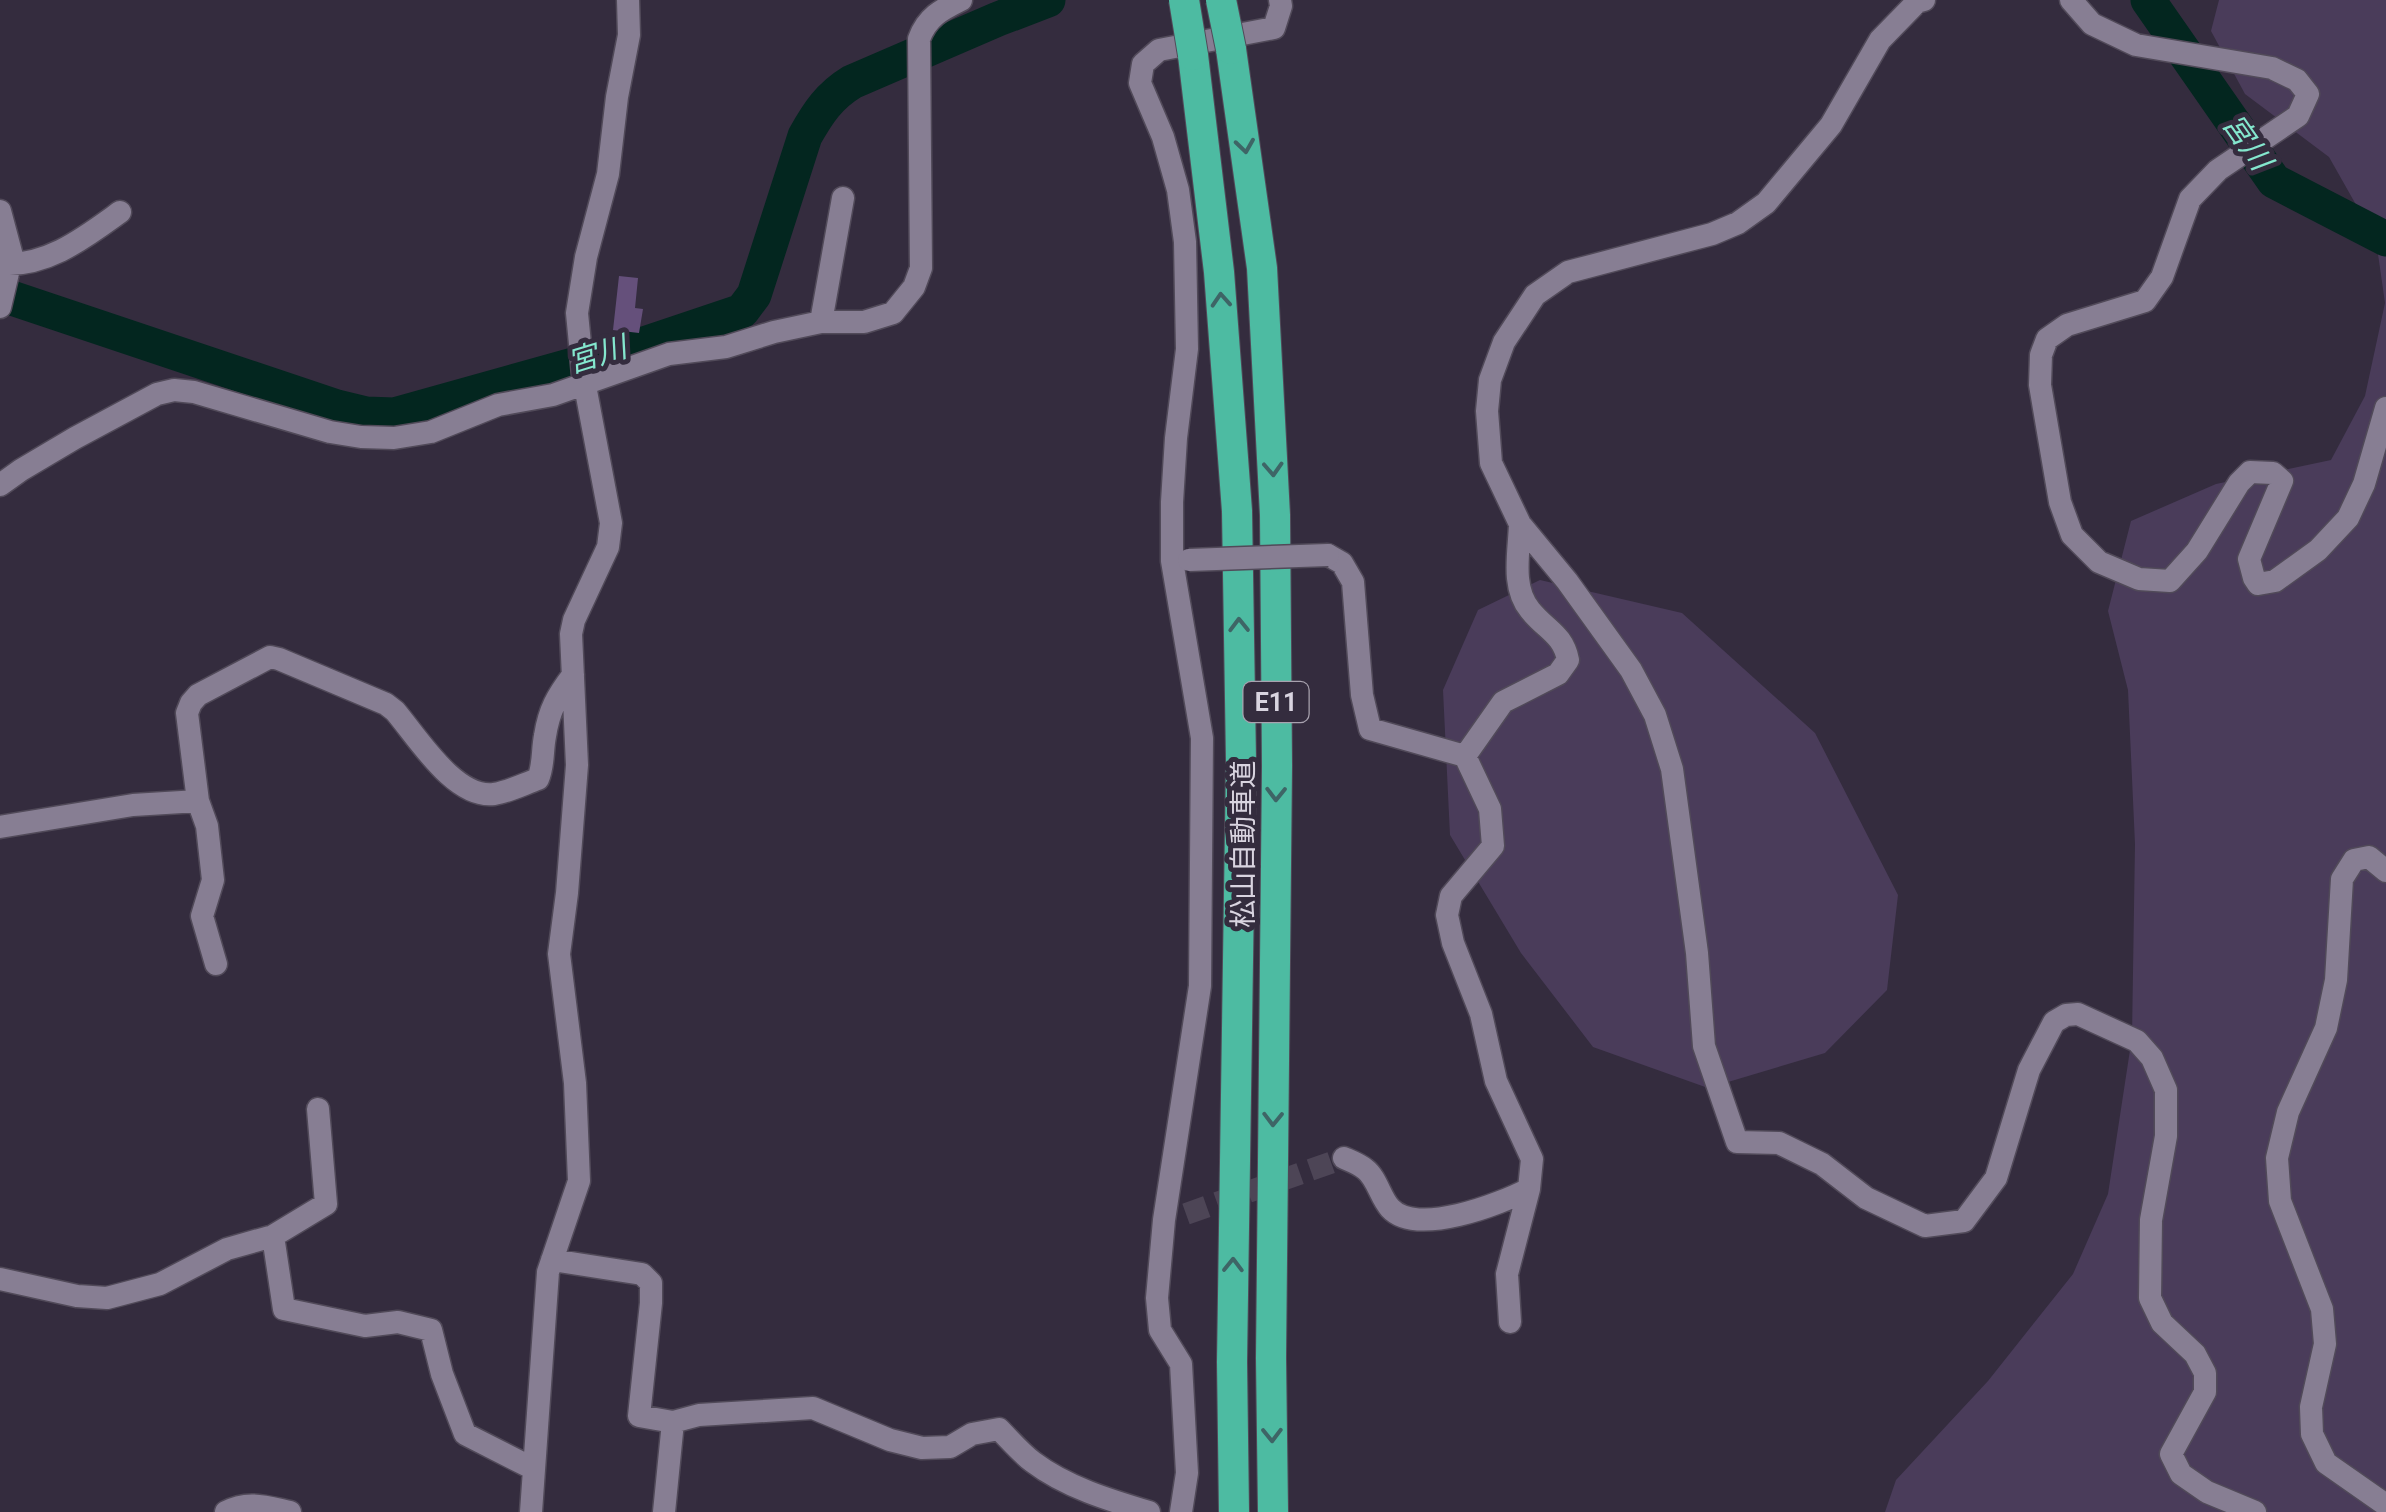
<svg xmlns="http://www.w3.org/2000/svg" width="2386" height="1512" font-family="Roboto,'Noto Sans JP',sans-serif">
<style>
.green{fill:#4a3c5a}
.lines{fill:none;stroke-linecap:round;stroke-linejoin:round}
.river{stroke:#03261f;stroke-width:35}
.building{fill:#65507b}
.minor-tunnel{stroke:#4d4556;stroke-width:22;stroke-dasharray:22 11;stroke-linecap:butt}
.minor-casing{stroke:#514a59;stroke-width:25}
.highway-casing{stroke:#514a59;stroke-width:32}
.minor{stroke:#877e93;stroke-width:22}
.highway{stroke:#4dbba2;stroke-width:30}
.minor-bridge-casing{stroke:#514a59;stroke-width:25;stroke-linecap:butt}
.highway-bridge-casing{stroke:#514a59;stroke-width:32;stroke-linecap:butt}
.minor-bridge{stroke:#877e93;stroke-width:22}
.highway-bridge{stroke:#4dbba2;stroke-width:30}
.oneway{stroke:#3e6566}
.labels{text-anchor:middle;stroke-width:10;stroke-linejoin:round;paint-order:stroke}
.shield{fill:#342c3e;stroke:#a8a2af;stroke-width:2.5}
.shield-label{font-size:25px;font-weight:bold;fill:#d9d4e0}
.street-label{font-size:28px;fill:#d9d4e0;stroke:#342c3e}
.water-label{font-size:30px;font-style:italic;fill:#84e7ce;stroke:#342c3e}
</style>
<rect width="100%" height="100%" fill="#342c3e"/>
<path class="green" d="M2219 0H2386V1512H1885L1896 1480 1988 1381 2073 1274 2108 1194 2132 1037 2135 844 2128 690 2108 611 2131 521 2216 484 2331 460 2365 396 2385 303 2376 240 2329 157 2245 94 2211 31Z
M1540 580 1682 613 1815 733 1898 895 1887 990 1825 1053 1708 1088 1593 1047 1521 953 1450 835 1443 690 1478 610Z"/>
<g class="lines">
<path class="river" d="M2148 0 2274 181 2386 239
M0 294 337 407 366 414 394 415 623 351 742 311 754 295 805 136C818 113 829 96 852 82L998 19 1048 0"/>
</g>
<path class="building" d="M619 276 638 278 635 308 643 309 639 333 613 330Z"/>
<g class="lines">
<path class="minor-tunnel" d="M1186 1214 1344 1158"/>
<g class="minor-casing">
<path id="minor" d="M1924 0 1917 2 1880 40 1831 125 1766 203 1738 223 1712 234 1568 272 1535 295 1504 342 1490 380 1487 411 1491 463 1520 524 1567 581 1631 670 1655 715 1672 769 1697 953 1704 1046 1737 1142 1779 1143 1822 1164 1866 1198 1925 1226 1964 1221 1996 1178 2029 1070 2054 1022 2066 1015 2078 1014 2137 1041 2152 1058 2166 1090V1136L2151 1220 2150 1298 2162 1323 2195 1354 2205 1373V1392L2171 1454 2181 1474 2207 1492 2255 1512
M2071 0 2092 24 2136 45 2272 68 2297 80 2308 94 2298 116 2218 170 2190 199 2162 277 2145 301 2067 325 2047 339 2041 355 2040 385 2060 502 2072 535 2099 562 2139 579 2170 581 2197 551 2239 483 2250 472 2273 473 2282 481 2249 559 2254 578 2258 584 2275 581 2318 550 2348 518 2364 484 2386 408
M0 211 12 256 0 307
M0 264C47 267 84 238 120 212
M821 322 843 198
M0 485 21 470 75 438 157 394 174 390 194 392 330 432 361 437 394 438 431 432 498 405 553 395 669 354 726 347 774 332 821 322H864L893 313 914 287 921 268 919 39C927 17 941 10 961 0
M1328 555 1342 563 1353 582 1362 695 1370 729 1465 756 1490 809 1493 846 1451 896 1447 915 1453 943 1481 1014 1496 1081 1532 1159 1529 1189 1507 1274 1510 1322
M1465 756 1503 702 1558 674 1568 660C1563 634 1546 630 1530 610 1511 587 1519 553 1520 524
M0 827 133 805 198 801
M2386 871 2369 857 2354 860 2342 879 2336 980 2326 1028 2288 1112 2277 1158 2280 1201 2322 1309 2325 1344 2311 1407 2312 1434 2326 1463 2386 1505
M216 964 202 916 213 880 207 826 198 801 187 713 191 703 198 695 270 657 279 659 386 704 395 711C418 738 455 799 494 794 508 792 524 784 538 779 544 765 542 751 545 736 549 710 557 696 573 675
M1344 1158C1351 1161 1359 1164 1365 1169 1377 1178 1380 1197 1390 1208 1416 1237 1500 1204 1529 1189
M273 1236 284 1309 365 1326 398 1322 431 1330 442 1374 465 1434 534 1469
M552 1260 642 1274 651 1283V1303L639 1416 673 1422
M0 1279 77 1296 107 1298 160 1284 227 1249 273 1236 326 1204 318 1109
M226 1512C248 1500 267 1507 290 1512
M531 1512 548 1272 579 1181 575 1083 559 954 567 893 577 765 571 634 574 620 608 547 611 523 583 375 577 313 586 257 608 174 617 97 629 35 628 0
M664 1512 673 1422 699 1415 813 1408 890 1440 922 1448 950 1447 972 1434 999 1429C1010 1440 1021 1453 1033 1462 1066 1487 1109 1500 1149 1512
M1181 1512 1187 1473 1181 1364 1160 1330 1157 1298 1164 1220 1200 986 1202 738 1172 561V502L1176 438 1187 349 1185 242 1178 190 1163 137 1140 83 1143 64 1159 50 1274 28 1281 6 1280 0"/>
</g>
<g class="highway-casing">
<path id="highway" d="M1231 49 1262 268 1275 515 1277 766 1271 1358 1273 1512
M1193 55 1219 272 1237 511 1241 761 1232 1362 1234 1512"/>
</g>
<use href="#minor" class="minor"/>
<use href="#highway" class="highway"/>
<g class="minor-bridge-casing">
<path id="minor-bridge" d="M1189 560 1328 555"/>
</g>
<g class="highway-bridge-casing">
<path id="highway-bridge" d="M1184 0 1193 55
M1221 0 1231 49"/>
</g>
<use href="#minor-bridge" class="minor-bridge"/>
<use href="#highway-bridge" class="highway-bridge"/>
</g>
<defs><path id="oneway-chevron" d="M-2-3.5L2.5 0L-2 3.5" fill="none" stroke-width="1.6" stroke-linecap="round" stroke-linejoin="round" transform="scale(2.5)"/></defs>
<g class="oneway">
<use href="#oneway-chevron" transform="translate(1245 146) rotate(82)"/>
<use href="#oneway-chevron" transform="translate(1221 300) rotate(-94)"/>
<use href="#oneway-chevron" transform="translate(1273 469) rotate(87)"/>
<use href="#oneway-chevron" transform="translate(1239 625) rotate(-91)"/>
<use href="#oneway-chevron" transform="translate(1276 794) rotate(91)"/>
<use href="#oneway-chevron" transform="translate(1273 1119) rotate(91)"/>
<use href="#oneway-chevron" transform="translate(1233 1265) rotate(-89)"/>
<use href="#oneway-chevron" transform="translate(1272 1435) rotate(89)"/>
</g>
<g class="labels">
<rect class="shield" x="1243.5" y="682" width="65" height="40" rx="8"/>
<g class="shield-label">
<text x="1276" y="711">E11</text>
</g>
<g class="street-label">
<text transform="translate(1243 844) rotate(-90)" y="10">松山自動車道</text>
</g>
<g class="water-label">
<text transform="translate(2247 142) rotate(55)" y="10">宮川</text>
<text transform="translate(597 355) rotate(-17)" y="10">宮川</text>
</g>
</g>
</svg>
